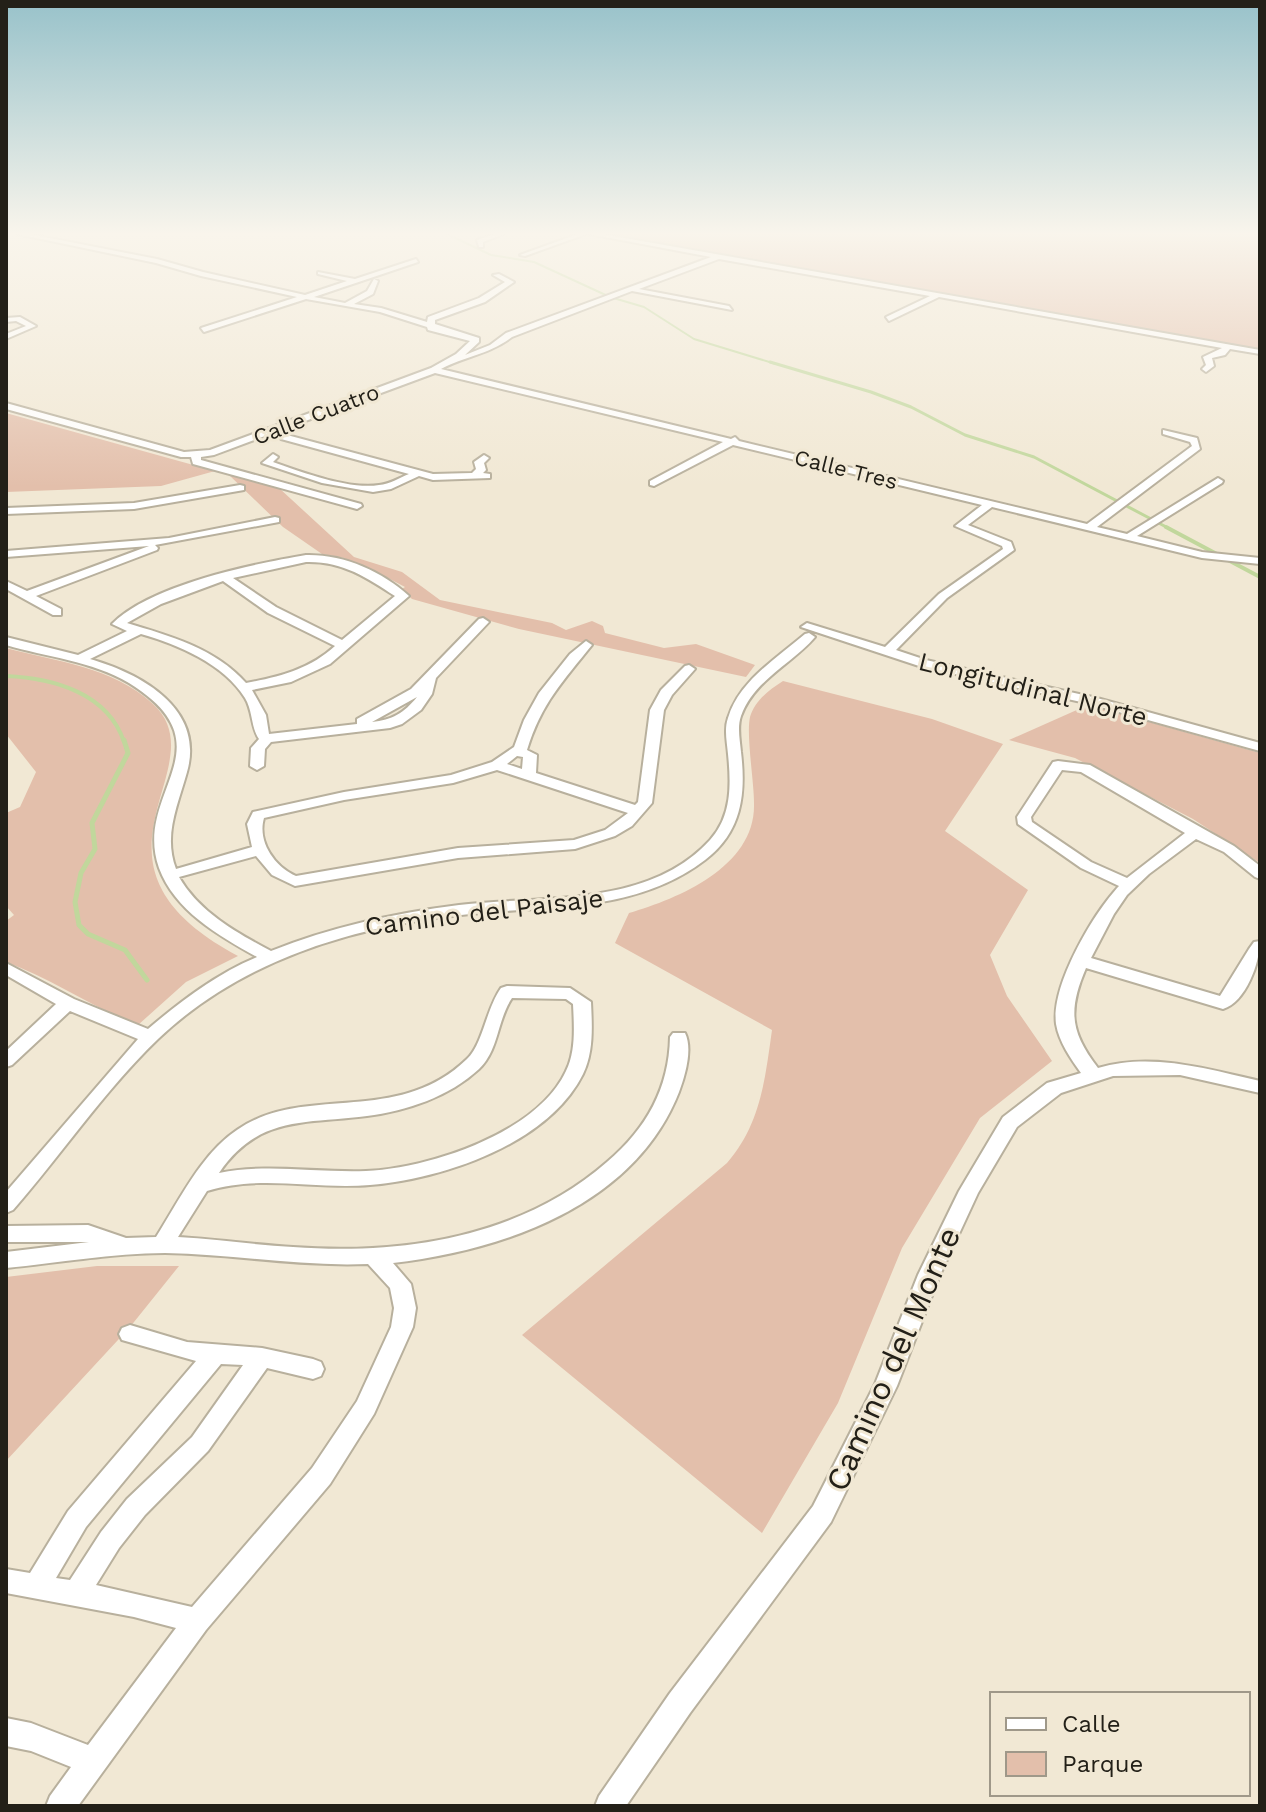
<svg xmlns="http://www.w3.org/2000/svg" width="1266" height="1812" font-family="'Work Sans',sans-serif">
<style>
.green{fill:#e3bfab}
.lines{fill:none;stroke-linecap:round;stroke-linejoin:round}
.stream-far3{stroke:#c1d79c;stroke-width:2}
.stream-far2{stroke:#c1d79c;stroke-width:3}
.stream-far1{stroke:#c1d79c;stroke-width:4}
.stream{stroke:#c1d79c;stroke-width:5}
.street-casing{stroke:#b8b09d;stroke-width:4}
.street{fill:#fff;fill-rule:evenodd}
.labels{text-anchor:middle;stroke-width:6;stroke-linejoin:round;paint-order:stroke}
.far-street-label{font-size:22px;fill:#232018;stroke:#f1e8d4}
.street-label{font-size:26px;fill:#232018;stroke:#f1e8d4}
.near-street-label{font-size:32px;fill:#232018;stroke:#f1e8d4}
</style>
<rect width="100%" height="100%" fill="#f1e8d4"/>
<path class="green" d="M596 234H1260V350Z
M6 413 215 471 161 486 6 492Z
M228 474 279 488 354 557 402 572 440 600 552 623 566 630 592 621 603 626 605 633 664 648 696 644 755 665 746 677 519 629 412 599 402 589 405 587 386 577 379 578 344 558 322 554 283 527Z
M6 648C56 662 112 666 153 704 221 767 62 862 238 956L186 982 138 1025C92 1007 52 979 6 962V921L14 915 6 906V813L20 807 36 772 6 734Z
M783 681 932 719 1003 744 945 831 1028 890 990 955 1007 996 1052 1061 980 1118 902 1248 838 1403 762 1533 522 1335 727 1163C761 1124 765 1079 772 1030L615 943 629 913C680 898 756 866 754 803 754 781 746 735 750 717 755 700 769 690 783 681Z
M1088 705 1260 753V863L1193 819 1075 758 1009 740Z
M97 1266H179L130 1327 6 1461V1277Z"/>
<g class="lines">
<path class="stream-far3" d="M447 234 491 255 534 262 610 297 644 307 694 339 776 364"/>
<path class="stream-far2" d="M770 362 871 392 911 407 965 435 1034 457 1170 529"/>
<path class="stream-far1" d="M1166 527 1260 577
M6 676C53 678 108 693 124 742"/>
<path class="stream" d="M124 740 128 753 92 823 95 849 81 873 75 902 79 925 88 934 125 950 147 980"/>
<g class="street-casing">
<path id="street" d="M17 234H29L157 259 203 272 305 295 347 281 318 274V272L355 279 416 259 418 262 314 297 345 303 367 291 374 279 378 281 373 294 354 304 381 308 427 322 428 317 479 298 505 282 493 275 499 274 514 282 485 302 435 320V324L479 338V342L465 355 490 345 506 333 711 257 589 234H602L1260 350V354L1230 349 1225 355 1212 358 1214 366 1206 372 1202 369 1206 365 1203 357 1222 348 939 297 889 321 886 317 930 296 719 259 639 289 729 306 732 310 632 291 512 337C488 355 465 356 441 369L731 439 735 437 739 441 1087 524 1192 446 1190 442 1163 434V430L1197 438 1200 449 1097 527 1127 534 1218 478 1223 481 1222 483 1137 536 1202 552 1260 558V564L1202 558 992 507 968 525 1011 542 1014 550 947 598 896 650 926 660 1097 698 1260 743V751L1090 704 919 666 801 627 807 623 885 647 939 594 1003 549 1002 546 955 526 982 505 733 445 654 486 650 485V481L723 442 435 373 281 430 287 435 433 474 472 473 476 469 474 462 484 455 489 458 484 463 486 470 483 473 490 474V478L433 480 419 476 391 489 373 492 322 483 262 463 273 454 278 457 273 462C301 472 350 490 379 485 390 484 399 478 409 474L281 439 273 433 214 455 201 457V460L361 504 362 506 357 509 193 464 191 457H181L6 409V403L184 452 210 450 431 368 456 354 470 341 428 330 427 327 380 312 306 299 204 332 201 328 297 297 201 276 156 263Z
M495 234H504L483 242V247H479L477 240Z
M578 234H586L525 256 520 255Z
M20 317 36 326 6 339V334L26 326 16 321 6 322V318Z
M240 485 244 486V490L134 509 6 514V508L134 503Z
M275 517 279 518V522L155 545 158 548 157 550 36 596 61 609V615H53L6 589V581L27 591 149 546 6 557V551L169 538Z
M306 555C343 554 382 571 409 596L330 664 291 682 252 690 266 715 269 734 357 724V719L411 689 479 619 483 618 489 622 436 678 432 694 421 710 402 724 390 728 271 742 265 749 264 766 257 770 250 766 251 748 259 739C251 728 253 711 245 698 224 664 177 644 141 634L90 659C142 674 205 709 187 772 178 805 163 835 176 869L252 847 247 824 253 812 344 792 451 775 492 762 514 747 524 720 539 693 570 654 586 641 592 645C563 681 541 704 527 750L537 755 536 773 635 805 638 802 650 710 661 690 685 666 689 665 695 669 672 695 664 710 652 803 632 826 615 836 575 849 458 858 295 886 272 875 256 856 179 877C199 912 237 933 271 951 331 927 395 913 459 905 542 895 648 908 710 840 732 816 731 784 728 754 727 742 724 729 728 718 739 681 777 658 805 634L809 633 815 637C792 664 754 680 741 716 737 727 740 740 741 752 746 794 742 832 705 860 635 914 544 905 461 915 351 927 240 961 158 1039 104 1091 62 1154 13 1210L6 1213V1192L138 1039 70 1011 12 1065 6 1067V1051L56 1004 6 975V963L74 999 148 1029C181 1001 216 974 257 957 219 936 175 911 159 868 132 792 232 747 129 683 92 661 46 657 6 645V637L78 655 127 631 112 624C150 585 253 564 306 555ZM306 562C342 561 366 577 395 596L342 640 276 607 233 578ZM223 581 268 613 335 646C310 669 279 677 246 683 215 648 170 636 127 623L161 604ZM417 697C404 713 392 720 372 722ZM517 756 523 757 522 769 507 764ZM497 770 628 813 605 830 574 840 458 848 296 876C275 867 257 842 264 818L344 800 453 783Z
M1058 761 1090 765 1234 846 1260 866V879L1255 877 1224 852 1196 839 1149 874 1127 895 1114 914 1091 958 1220 996 1249 949 1254 942 1260 941C1260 962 1246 1002 1223 1009L1086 968C1068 1010 1070 1032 1098 1068 1151 1052 1208 1069 1260 1081V1093L1180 1075 1113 1076 1061 1093 1017 1127 978 1193 940 1275 897 1386 831 1522 690 1713 626 1806H595L599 1796 670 1693 813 1506 875 1384 918 1275 959 1191 1003 1117 1047 1083 1081 1073C1071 1059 1059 1042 1056 1024 1051 985 1093 914 1119 886L1081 868 1018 824 1017 817 1053 762ZM1062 770 1081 772 1185 833 1127 878 1091 862 1032 822 1031 817Z
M507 986 570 988 591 1002C592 1025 594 1052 583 1074 548 1144 443 1179 370 1185 315 1190 261 1174 207 1191L178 1237C216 1239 255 1245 293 1247 404 1255 521 1237 607 1162 646 1129 669 1089 670 1037L673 1033H685C693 1049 685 1076 679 1092 634 1206 504 1250 393 1263L411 1284 416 1308 413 1327 374 1414 330 1484 206 1630 78 1806H46L50 1796 71 1767 31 1751 6 1746V1718L31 1723 88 1745 176 1628 134 1617 6 1593V1569L30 1573 68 1511 196 1361 122 1340 119 1334 122 1328 130 1325 187 1342 262 1348 313 1359 321 1362 324 1369 321 1376 313 1379 267 1368 208 1451 145 1515 119 1548 96 1585 192 1607 312 1468 357 1401 391 1327 394 1308 390 1288 368 1264C300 1267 233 1254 165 1253 112 1253 59 1263 6 1268V1252L89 1242H6V1226L88 1225 126 1238 156 1237C179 1201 201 1154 237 1130 304 1083 397 1127 467 1059 483 1044 486 1009 501 988ZM512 998 566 999 573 1004C574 1026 576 1051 566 1071 537 1133 430 1168 366 1171 316 1173 268 1163 219 1173 258 1115 306 1124 367 1116 406 1111 449 1097 479 1069 499 1050 497 1020 512 998ZM221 1364 243 1365 192 1437 127 1499 101 1532 70 1580 56 1578 86 1527Z"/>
</g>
<use href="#street" class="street"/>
</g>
<linearGradient id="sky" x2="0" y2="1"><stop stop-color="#98c2ca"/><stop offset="0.48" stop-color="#f9f5ec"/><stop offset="1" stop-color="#f9f5ec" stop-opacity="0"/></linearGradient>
<rect width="1266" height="487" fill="url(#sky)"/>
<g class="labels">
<g class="far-street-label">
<text transform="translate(316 414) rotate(-21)" y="8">Calle Cuatro</text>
<text transform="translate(846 469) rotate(14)" y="8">Calle Tres</text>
</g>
<g class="street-label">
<text transform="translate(1033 689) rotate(14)" y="9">Longitudinal Norte</text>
<text transform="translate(484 912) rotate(-7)" y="9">Camino del Paisaje</text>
</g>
<g class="near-street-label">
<text transform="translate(893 1359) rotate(-66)" y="11">Camino del Monte</text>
</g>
</g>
<rect width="1266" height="1812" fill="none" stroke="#232018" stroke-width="16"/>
<rect x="990" y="1692" width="260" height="104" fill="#f1e8d4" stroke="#9f9889" stroke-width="2"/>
<rect x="1006" y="1718" width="40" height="12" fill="#ffffff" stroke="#9f9889" stroke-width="2"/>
<text x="1062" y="1732" font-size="24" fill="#232018">Calle</text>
<rect x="1006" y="1752" width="40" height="24" fill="#e3bfab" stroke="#9f9889" stroke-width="2"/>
<text x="1062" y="1772" font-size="24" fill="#232018">Parque</text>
</svg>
